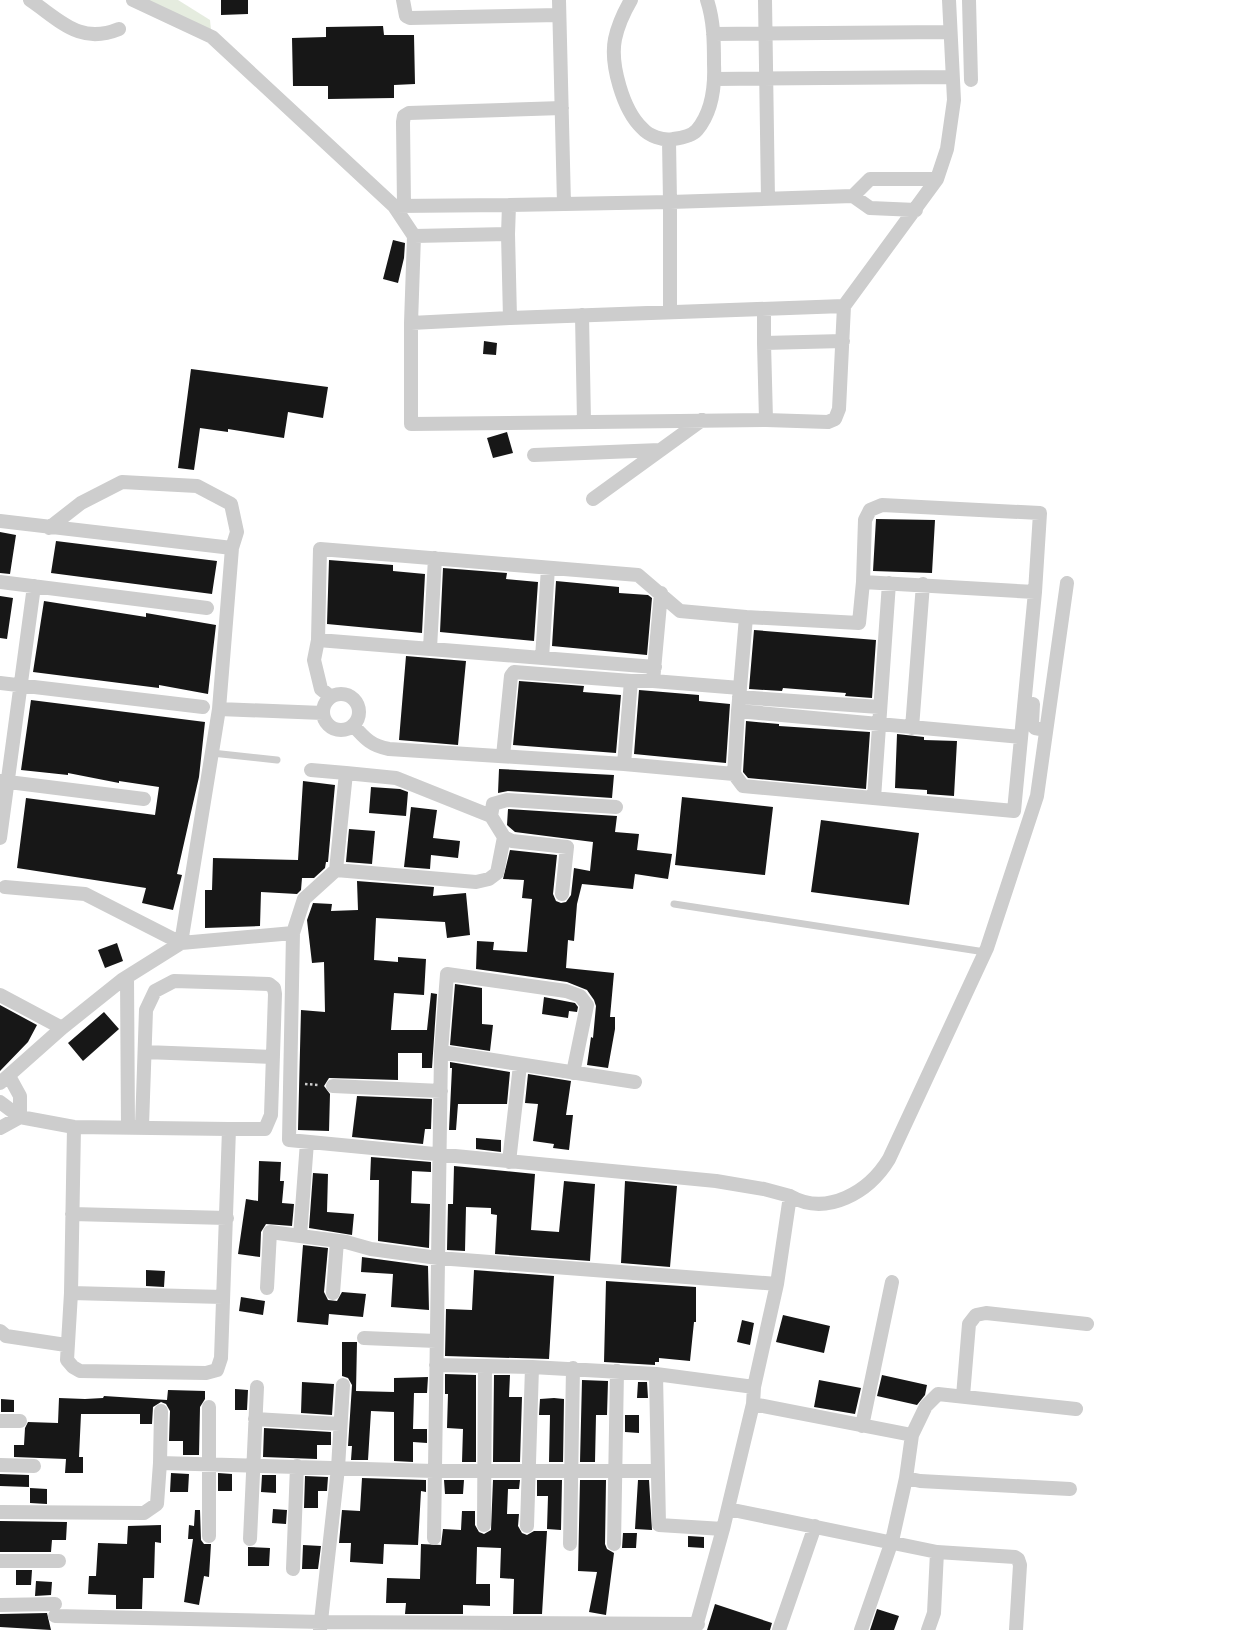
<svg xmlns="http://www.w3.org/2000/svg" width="1238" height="1630" font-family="Figtree,sans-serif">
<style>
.green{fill:#e5ecdf}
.building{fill:#171717}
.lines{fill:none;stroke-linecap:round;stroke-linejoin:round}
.path{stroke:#cdcdcd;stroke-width:2.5;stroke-dasharray:2.5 2.5;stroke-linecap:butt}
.service{stroke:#cdcdcd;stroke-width:7}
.minor{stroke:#cdcdcd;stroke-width:14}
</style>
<rect width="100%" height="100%" fill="#fff"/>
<path class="green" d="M143 0H178L210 20 211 30Z"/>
<path class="building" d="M221 0H248V14L221 15Z
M383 26 384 35H414L415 84 394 85V98L328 99V86H293L292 38 326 37V27Z
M393 240 405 243 404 258 398 283 383 279Z
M484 341 497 343 496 355 483 354Z
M191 369 328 387 323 418 288 412 284 438 228 429V432L200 428 194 470 178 468Z
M507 432 513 453 493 458 487 438Z
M876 519 935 520 932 573 873 571Z
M0 532 16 535 10 574 0 573Z
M56 541 217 561 212 594 51 573Z
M329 560 393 565V571L425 574 422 633 327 624Z
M443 568 507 573 506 579 538 582 534 641 440 632Z
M556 581 619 587V593L648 595 652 598 647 655 552 646Z
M0 596 13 598 7 639 0 638Z
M44 601 146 617V613L216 625 208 694 159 685V688L33 672Z
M754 630 876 640 872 698 845 696 846 693 783 688 782 691 749 689Z
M406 656 466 661 458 745 399 740Z
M519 681 584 686 583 692 621 695 616 753 513 745Z
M639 690 699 695V701L730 704 726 763 634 754Z
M31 700 205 722 199 777 177 874 182 875 173 910 142 903 146 888 17 868 26 798 155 815 159 787 119 781V783L68 773V775L21 770Z
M746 721 779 724V726L870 732 866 789 748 778 743 772Z
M897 734 924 737V740L957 741 954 796 927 794V790L895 788Z
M499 769 614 775 612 798 508 791 498 793Z
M303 781 335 785 328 862H326L325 868 314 878H302L301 890 297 894 261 892 260 926 205 928V890H212L213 858 298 860Z
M371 787 400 789 408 792 406 816 369 813Z
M682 797 773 807 765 875 675 865Z
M411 807 437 810 433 838 460 841 458 858 431 855 430 869 404 867Z
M508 809 617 816 615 832 639 834 637 850 672 854 668 879 635 874 633 889 582 884 577 904 574 941 568 940 566 968 614 973 610 1017H615V1029L608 1068 587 1065 591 1037 593 1038 596 1006 594 1000 587 990 567 982 476 969 477 941 494 942 493 950 527 952 532 899 522 898 524 880 503 879 510 850 557 855 553 894 556 901 561 903 566 902 571 895 574 868 590 871 593 842 515 832 507 825Z
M821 820 919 833 909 905 811 892Z
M349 829 375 831 372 864 346 862Z
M357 881 434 887 433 896 466 893 470 935 447 938 445 922 376 918 374 960 398 962V957L426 959 424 995 394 993 391 1030H427L431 993 437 994 432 1068H422V1053H398V1080L329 1078 324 1086 330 1094 329 1131 298 1130 301 1010 325 1012 324 962 312 963 307 920 313 903 332 904 331 911 358 910Z
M117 943 123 961 105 968 98 950Z
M455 984 482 988V1024L493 1025 490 1051 450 1045Z
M544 997 575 1003 578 1007 577 1012 569 1011 568 1018 542 1014Z
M0 1005 37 1025 28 1042 0 1071Z
M104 1012 119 1029 83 1061 68 1043Z
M450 1062 510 1072 507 1104H458L456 1130H449L452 1068H450Z
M528 1074 571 1081 566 1115H573L569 1150 553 1148 554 1144 533 1141 538 1104 525 1103Z
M357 1096 432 1099 431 1129H425L423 1144 352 1137Z
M476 1138 501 1140V1152L476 1149Z
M371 1157 431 1162V1172L412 1171 411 1203 430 1204 429 1248 378 1241 379 1180H370Z
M259 1161 281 1162 280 1181H284L282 1203 294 1204 292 1226 266 1224 261 1232 260 1257 238 1254 246 1199 258 1201Z
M454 1166 535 1174 531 1230 559 1232 564 1181 595 1184 590 1261 495 1254 497 1215 491 1214V1208L466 1207 465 1251 447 1250 448 1204H453Z
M313 1173 328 1174 327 1212 354 1214 352 1235 309 1228Z
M625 1181 677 1186 670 1267 621 1263Z
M303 1245 328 1248 324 1292 328 1300 337 1301 342 1292 366 1294 363 1317 329 1314 328 1325 297 1322Z
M362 1257 428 1266 429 1310 391 1307 393 1274 361 1272Z
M146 1270 165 1271 164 1287 146 1286Z
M474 1270 554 1276 549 1359 445 1356 446 1309 472 1310Z
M606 1281 696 1287V1322H694L690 1361 659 1358V1362H655V1365L604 1362Z
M241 1297 265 1301 263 1315 239 1311Z
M783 1315 830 1326 824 1353 776 1342Z
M742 1320 754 1323 750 1345 737 1342Z
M342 1342H357L356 1391 394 1392V1378L428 1377 427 1393H414L413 1429H427V1443L413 1442V1462L394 1461V1412L371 1411 368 1460H351L352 1446H348L352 1385 348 1378 342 1376Z
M445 1374 476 1375V1462H462L463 1429 447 1428 448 1394H445Z
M494 1375H510L509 1397H522L520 1462H493Z
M882 1375 927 1385 925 1395 917 1405 877 1396Z
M582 1380 608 1381 607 1415H596L595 1462H580Z
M819 1380 861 1388 855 1414 814 1407Z
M302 1382 334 1384 332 1415 301 1413Z
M638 1382H647L648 1398H637Z
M235 1389 248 1390 247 1410H235Z
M168 1390 205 1391V1399L200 1407 199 1455H183V1441H169L170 1411 166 1404 161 1402 153 1407 152 1424H140V1414H81L79 1457H83V1473H65L66 1459 14 1457V1445H24L25 1428 28 1422 58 1423 59 1398 85 1399 103 1398 104 1396 167 1400Z
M554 1398 564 1399 563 1462H549L550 1415H539L540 1399Z
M1 1399 14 1400V1412H1Z
M625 1415H639V1433L625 1432Z
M264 1428 331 1432V1445H317V1459L263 1457Z
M171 1473 189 1474 188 1492H170Z
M218 1473 232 1474V1491H218Z
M0 1474 29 1475V1487L0 1486Z
M262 1475H276V1493L261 1492Z
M305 1476 328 1477 327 1491H318V1508H304Z
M362 1478 426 1480V1492L421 1491 418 1545 384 1544 383 1564 350 1562 351 1543H339L342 1510 360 1511Z
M444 1480H464L463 1494H445Z
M493 1480H520L519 1489H508L507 1514H519L518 1526 522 1533 527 1535 534 1531H547L542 1614H513L514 1579 500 1578 501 1548 477 1547 476 1584H490V1606L463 1605V1614H405L406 1603H386L387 1578 420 1579 421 1544 441 1545 443 1529 461 1530 462 1511H475V1525L479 1532 484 1534 491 1530Z
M537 1480H562L561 1530 547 1529 548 1496H537Z
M580 1480H606L605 1544 607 1549 614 1553 606 1615 589 1612 597 1572 578 1571Z
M638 1480H649L652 1530 635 1529Z
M30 1488 47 1489V1504L30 1503Z
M273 1509 287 1510 286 1524 272 1523Z
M195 1510H200L201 1540 204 1544H211L209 1577 204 1576 199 1605 184 1602 193 1539H188L189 1525 194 1526Z
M0 1521 67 1522 66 1540H52L51 1552H0Z
M161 1525V1543L155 1542 154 1578H143L142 1609H116V1595L88 1594 89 1576H96L98 1543 127 1544 128 1526Z
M623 1533H637L636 1548H622Z
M688 1536 704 1537V1548L688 1547Z
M303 1545 321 1546 318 1569H302Z
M248 1547 270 1548 269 1566H248Z
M16 1570H32L31 1585H16Z
M36 1581 52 1582 51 1595 35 1596Z
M715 1604 772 1623 770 1630H707Z
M877 1609 899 1616 894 1630H870Z
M47 1613 51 1630 0 1627V1614Z"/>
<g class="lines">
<path class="path" d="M305 1084 319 1085"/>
<path class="service" d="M212 753 277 760
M674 904 985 952"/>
<path class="minor" d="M30 0C61 21 80 45 119 29
M133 0 212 37 394 206 414 236 508 234 510 318 411 323 414 236
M403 0 406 16 410 18 559 15
M559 0 564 204 670 202V312
M631 0C624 12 618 25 615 39 610 64 623 110 642 128 649 136 663 141 673 139 681 138 692 136 697 130 712 112 715 86 714 64 714 43 714 21 707 0
M765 0 768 199
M969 0 971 80
M713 34 949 32
M715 79 952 77
M669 140 670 202 853 196 870 208 916 210
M853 196 870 179H937
M395 206 509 205
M404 206 403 122 404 116 409 113 562 108
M508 234 509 205 564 204
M764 309V343L843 341
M582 315 584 422
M510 318 844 306
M411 323V424L766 420 828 422 835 419 839 409 844 306 937 179 947 149 954 100 949 0
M764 343 766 420
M534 455 660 450
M593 499 702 420
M0 521 232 548 237 532 231 504 197 486 122 482 81 503 49 528
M0 582 207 608
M746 617 859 623 863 582 1035 592
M318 640 655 667
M430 648 435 558
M542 658 548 568
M653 681 740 688 738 711 1021 737
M0 683 203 707
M323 712a18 18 0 1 1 36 0a18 18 0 1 1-36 0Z
M331 697 321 689 314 660 318 640 320 549 638 575 680 611 746 617 740 688
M739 697 879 707
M1033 704 1032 724 1035 728 1046 730
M219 709 323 713
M353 725C365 739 372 746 389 749L624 764 734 774 743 786 1014 811 1035 592 1040 513 882 505 870 510 865 520 863 582
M912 728 923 584
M503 756 511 676 514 672 631 681
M624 764 631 681H653L661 593
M311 770 346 773
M734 774 738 711
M0 781 144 799
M874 798 889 583
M491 816 493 804 507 800 616 807
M504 837 497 873 489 879 476 882 336 870 304 899 293 933 289 1140 716 1181 764 1189 790 1196
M0 838 34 586
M336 870 346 773 396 778 491 816 504 837 512 841 567 847 562 894
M5 887 85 894 181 943 219 709 232 548
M127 977 128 1127
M0 995 62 1028
M145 1052 273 1057
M441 1052 635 1082
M9 1076 20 1096V1117
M0 1083 62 1028 122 980 181 943 293 933
M333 1086 441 1091
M0 1102 20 1117 74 1127 229 1129 221 1358 217 1370 206 1373 80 1371 73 1367 67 1360 71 1293 74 1127
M142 1126 146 1010 155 991 174 981 269 984 274 988 275 994 271 1115 265 1129H229
M0 1128 20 1117
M509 1162 520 1065
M72 1214 227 1218
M300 1236 307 1142
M267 1288 270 1232 346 1242 371 1249 438 1258 777 1284
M71 1293 223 1297
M333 1293 337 1241
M0 1331 6 1336 66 1345
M364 1338 436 1341
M436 1365 532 1367 656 1374 754 1387
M656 1374 659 1525 723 1529
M963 1396 969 1324 976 1315 986 1313 1087 1324
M753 1404 912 1435
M255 1419 340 1424
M0 1421H20
M862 1426 892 1282
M160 1463 161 1411
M0 1465 34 1466
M906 1478 920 1481 1070 1489
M728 1509 937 1552 1015 1557 1018 1559 1020 1565 1016 1630
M0 1512 144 1513 157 1504 160 1463 434 1471H656
M484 1525 485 1366
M527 1526 532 1367
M209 1536V1407
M434 1538 441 1052 447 974 566 991 580 996 587 1005 573 1073
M250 1539 257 1387
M570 1544 573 1368
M614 1544 617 1371
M0 1561H59
M293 1569 297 1466
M0 1605 55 1604
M55 1616 322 1622 698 1624
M320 1630 338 1468 343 1385
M695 1630 723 1529 753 1404 754 1387 777 1284 790 1196C827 1217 869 1192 889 1159L987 948 1037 796 1067 583
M779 1630 815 1526
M861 1630 892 1541 906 1478 912 1435 926 1406 938 1394 1076 1409
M928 1630 934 1613 937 1552"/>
</g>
</svg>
